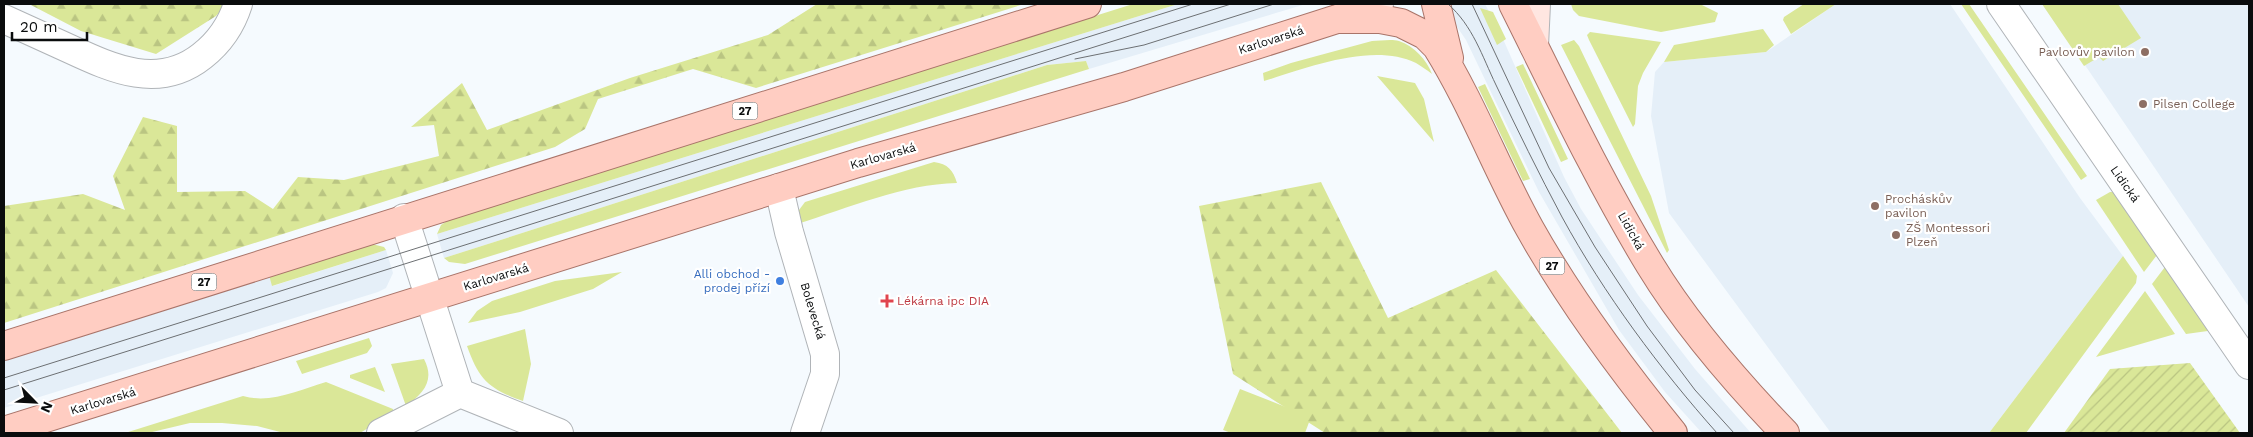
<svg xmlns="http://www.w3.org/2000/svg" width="2253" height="437" font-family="'Work Sans',sans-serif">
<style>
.built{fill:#e5eff8}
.grass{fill:#dae798}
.forest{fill:url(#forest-firs)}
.garden{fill:url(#garden-furrows)}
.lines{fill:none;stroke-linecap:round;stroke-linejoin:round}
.street-casing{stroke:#b0b4b8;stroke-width:30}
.secondary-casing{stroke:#b0b4b8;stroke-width:30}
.primary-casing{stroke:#a97469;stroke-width:30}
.street{stroke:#fff;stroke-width:28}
.secondary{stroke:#ffe6e1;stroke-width:28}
.primary{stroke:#ffcdc2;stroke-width:28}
.tram{stroke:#6d7073;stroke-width:1}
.education-dot{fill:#8d6e63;stroke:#fff;stroke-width:2}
.shop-dot{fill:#3f7fe0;stroke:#fff;stroke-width:2}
.health-dot{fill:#e0444e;stroke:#fff;stroke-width:2}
.labels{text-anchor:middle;stroke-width:4.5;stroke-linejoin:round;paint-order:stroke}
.shield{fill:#fff;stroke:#545556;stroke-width:1}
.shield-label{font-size:11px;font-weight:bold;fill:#0a0c0d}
.street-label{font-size:12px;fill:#0a0c0d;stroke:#fff}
.education-label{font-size:12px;fill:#785e54;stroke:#fff;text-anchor:start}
.shop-label{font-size:12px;fill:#366cbe;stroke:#fff;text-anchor:end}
.health-label{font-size:12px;fill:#be3a42;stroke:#fff;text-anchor:start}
</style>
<defs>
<pattern id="forest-firs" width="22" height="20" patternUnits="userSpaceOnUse" patternTransform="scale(1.25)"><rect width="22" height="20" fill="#dae798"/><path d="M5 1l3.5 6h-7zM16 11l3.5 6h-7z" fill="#bac582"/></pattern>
<pattern id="garden-furrows" width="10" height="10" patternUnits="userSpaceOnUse" patternTransform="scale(1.25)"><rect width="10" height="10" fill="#dae798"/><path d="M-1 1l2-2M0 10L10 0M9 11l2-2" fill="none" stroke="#bac582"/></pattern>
</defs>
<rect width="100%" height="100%" fill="#f5fafe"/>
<path class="built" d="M1178 4H1306L1089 69 1086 61 1047 65 444 258 437 234Z
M1446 4H1485L1503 39 1564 177 1581 209 1638 295 1695 369 1751 433H1702L1665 392 1619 330 1539 192 1466 40 1451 18Z
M1836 4H1950L2080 198 2123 256 1989 433H1831L1669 213 1651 116 1655 72 1664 62 1766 52Z
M2042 4H2249V307L2089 71Z
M386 250 393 273 386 288 378 292 4 408V359L269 275 273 286Z"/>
<path class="grass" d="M1133 4H1178L437 234 441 225 453 217Z
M1571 4H1700L1718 13 1715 22 1661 32 1579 16 1573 10Z
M1804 4H1836L1791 34 1783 20 1784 17Z
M1961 4H1969L2087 176 2081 180Z
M2042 4H2118L2141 38 2103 61 2099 57 2084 66Z
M1480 8 1493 12 1506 39 1497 45Z
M1763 29 1774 45 1766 52 1664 62 1674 45Z
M1590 32 1661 42 1643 73 1638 86 1635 124 1633 127 1589 40 1587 35Z
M1574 40 1579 46 1651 196 1669 250 1667 253 1561 45Z
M1372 41C1380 41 1391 39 1399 41 1414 46 1427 60 1432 74 1427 70 1421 66 1416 63 1372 42 1307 68 1264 81L1263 73 1291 63Z
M1086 61 1089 69 465 264 449 262 444 258 1047 65Z
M1523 64 1568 159 1561 162 1516 67Z
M1377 76 1415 83 1424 99 1434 142Z
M1485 84 1530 179 1523 181 1478 87Z
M934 162C948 164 953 170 957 183 903 184 849 208 797 224L799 210 805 202Z
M2110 192H2116L2160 251 2144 272 2096 200Z
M368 243 384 247 386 250 272 286 269 275Z
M2123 256 2137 276 2136 283 2026 433H1989Z
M2168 263 2215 330 2186 334 2152 284Z
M622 272 593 289 520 312 468 323 477 311 492 301 555 281Z
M2145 291 2175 334 2096 357Z
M525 329 531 364 523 401C489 389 479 380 467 346Z
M369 338 372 346 367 353 302 374 296 361Z
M424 359C435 380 424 393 406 406L391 364Z
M375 367 385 392 350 378V375Z
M326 382 393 409V413L360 433H284L257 426 222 423H190L148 433H125L243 396C271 404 299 390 326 382Z
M1240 389 1311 417 1305 433H1231L1223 430Z"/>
<path class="forest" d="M29 4H227L216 16 156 54 81 31Z
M817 4H1024L756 88 693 69 598 99 585 129 555 147 4 323V206L83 194 125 210 113 176 143 117 177 126V192L245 191 273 209 298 177 344 180 439 156 434 125 411 127 462 83 487 130 630 78 768 35Z
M1321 182 1388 318 1496 270 1622 433H1325L1233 374 1199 206Z"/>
<path class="garden" d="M2190 363 2240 433H2064L2110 369Z"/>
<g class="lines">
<g class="street-casing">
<path id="street" d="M2001 4 2249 365
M4 19C26 29 48 39 70 49 113 69 159 90 202 56 220 42 231 26 238 4
M779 188 789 232 825 354V374L805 433
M404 218 460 393
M381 433 460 393 559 433"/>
</g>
<g class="secondary-casing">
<path id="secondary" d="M1341 18 1379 4
M1534 46 1536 4"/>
</g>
<g class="primary-casing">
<path id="primary" d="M1436 4 1449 58
M1513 4C1557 92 1599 181 1650 265 1687 326 1736 382 1785 433
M4 346 1087 4
M4 431 858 163 1124 87 1337 19H1380L1401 23 1425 35 1437 47C1473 105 1497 170 1530 229 1571 302 1621 369 1673 433"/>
</g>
<use href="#street" class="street"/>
<use href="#secondary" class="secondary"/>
<use href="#primary" class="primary"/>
<path class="tram" d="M1448 4C1473 26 1482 56 1496 85 1517 129 1539 174 1562 217 1604 294 1660 369 1717 433
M1472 4 1549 168 1595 247 1647 326 1695 390 1734 433
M1075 59 1144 45 1274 4
M4 378 1193 4
M4 390 1231 4"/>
</g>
<g class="education-dot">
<circle cx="2145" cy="52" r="5"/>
<circle cx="2143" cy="104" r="5"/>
<circle cx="1875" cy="206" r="5"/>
<circle cx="1896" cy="235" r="5"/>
</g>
<circle class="shop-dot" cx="780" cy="281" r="5"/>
<path class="health-dot" d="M884.5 293.5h5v5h5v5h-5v5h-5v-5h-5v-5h5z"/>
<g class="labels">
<g class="shield">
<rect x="732.5" y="102.5" width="25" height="17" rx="4"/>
<rect x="1539.5" y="257.5" width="25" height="17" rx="4"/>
<rect x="191.5" y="273.5" width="25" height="17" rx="4"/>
</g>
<g class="shield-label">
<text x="745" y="115">27</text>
<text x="1552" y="270">27</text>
<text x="204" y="286">27</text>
</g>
<g class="street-label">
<text transform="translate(1271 40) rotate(-18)" y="4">Karlovarská</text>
<text transform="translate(883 156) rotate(-16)" y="4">Karlovarská</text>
<text transform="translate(2125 184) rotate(55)" y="4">Lidická</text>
<text transform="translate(1631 231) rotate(61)" y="4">Lidická</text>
<text transform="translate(496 277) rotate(-17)" y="4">Karlovarská</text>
<text transform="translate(813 311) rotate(73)" y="4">Bolevecká</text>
<text transform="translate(103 401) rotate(-17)" y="4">Karlovarská</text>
</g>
<g class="education-label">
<text x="2135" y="56" text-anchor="end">Pavlovův pavilon</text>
<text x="2153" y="108">Pilsen College</text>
<text x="1885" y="203">Procháskův<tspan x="1885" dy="14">pavilon</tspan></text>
<text x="1906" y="232">ZŠ Montessori<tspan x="1906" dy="14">Plzeň</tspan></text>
</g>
<g class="shop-label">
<text x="770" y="278">Alli obchod -<tspan x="770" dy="14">prodej přízí</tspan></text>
</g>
<g class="health-label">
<text x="897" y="305">Lékárna ipc DIA</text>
</g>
</g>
<rect width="2253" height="437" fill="none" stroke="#0a0c0d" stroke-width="10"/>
<g transform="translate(35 402) rotate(114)" stroke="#ffffff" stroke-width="4" paint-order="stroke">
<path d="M0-4L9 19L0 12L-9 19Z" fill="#0a0c0d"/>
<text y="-8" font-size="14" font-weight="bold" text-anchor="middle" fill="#0a0c0d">N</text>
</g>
<path d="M12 32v8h75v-8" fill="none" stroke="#0a0c0d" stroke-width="2.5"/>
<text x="20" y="32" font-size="15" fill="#0a0c0d" stroke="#ffffff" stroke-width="4" paint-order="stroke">20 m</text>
</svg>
